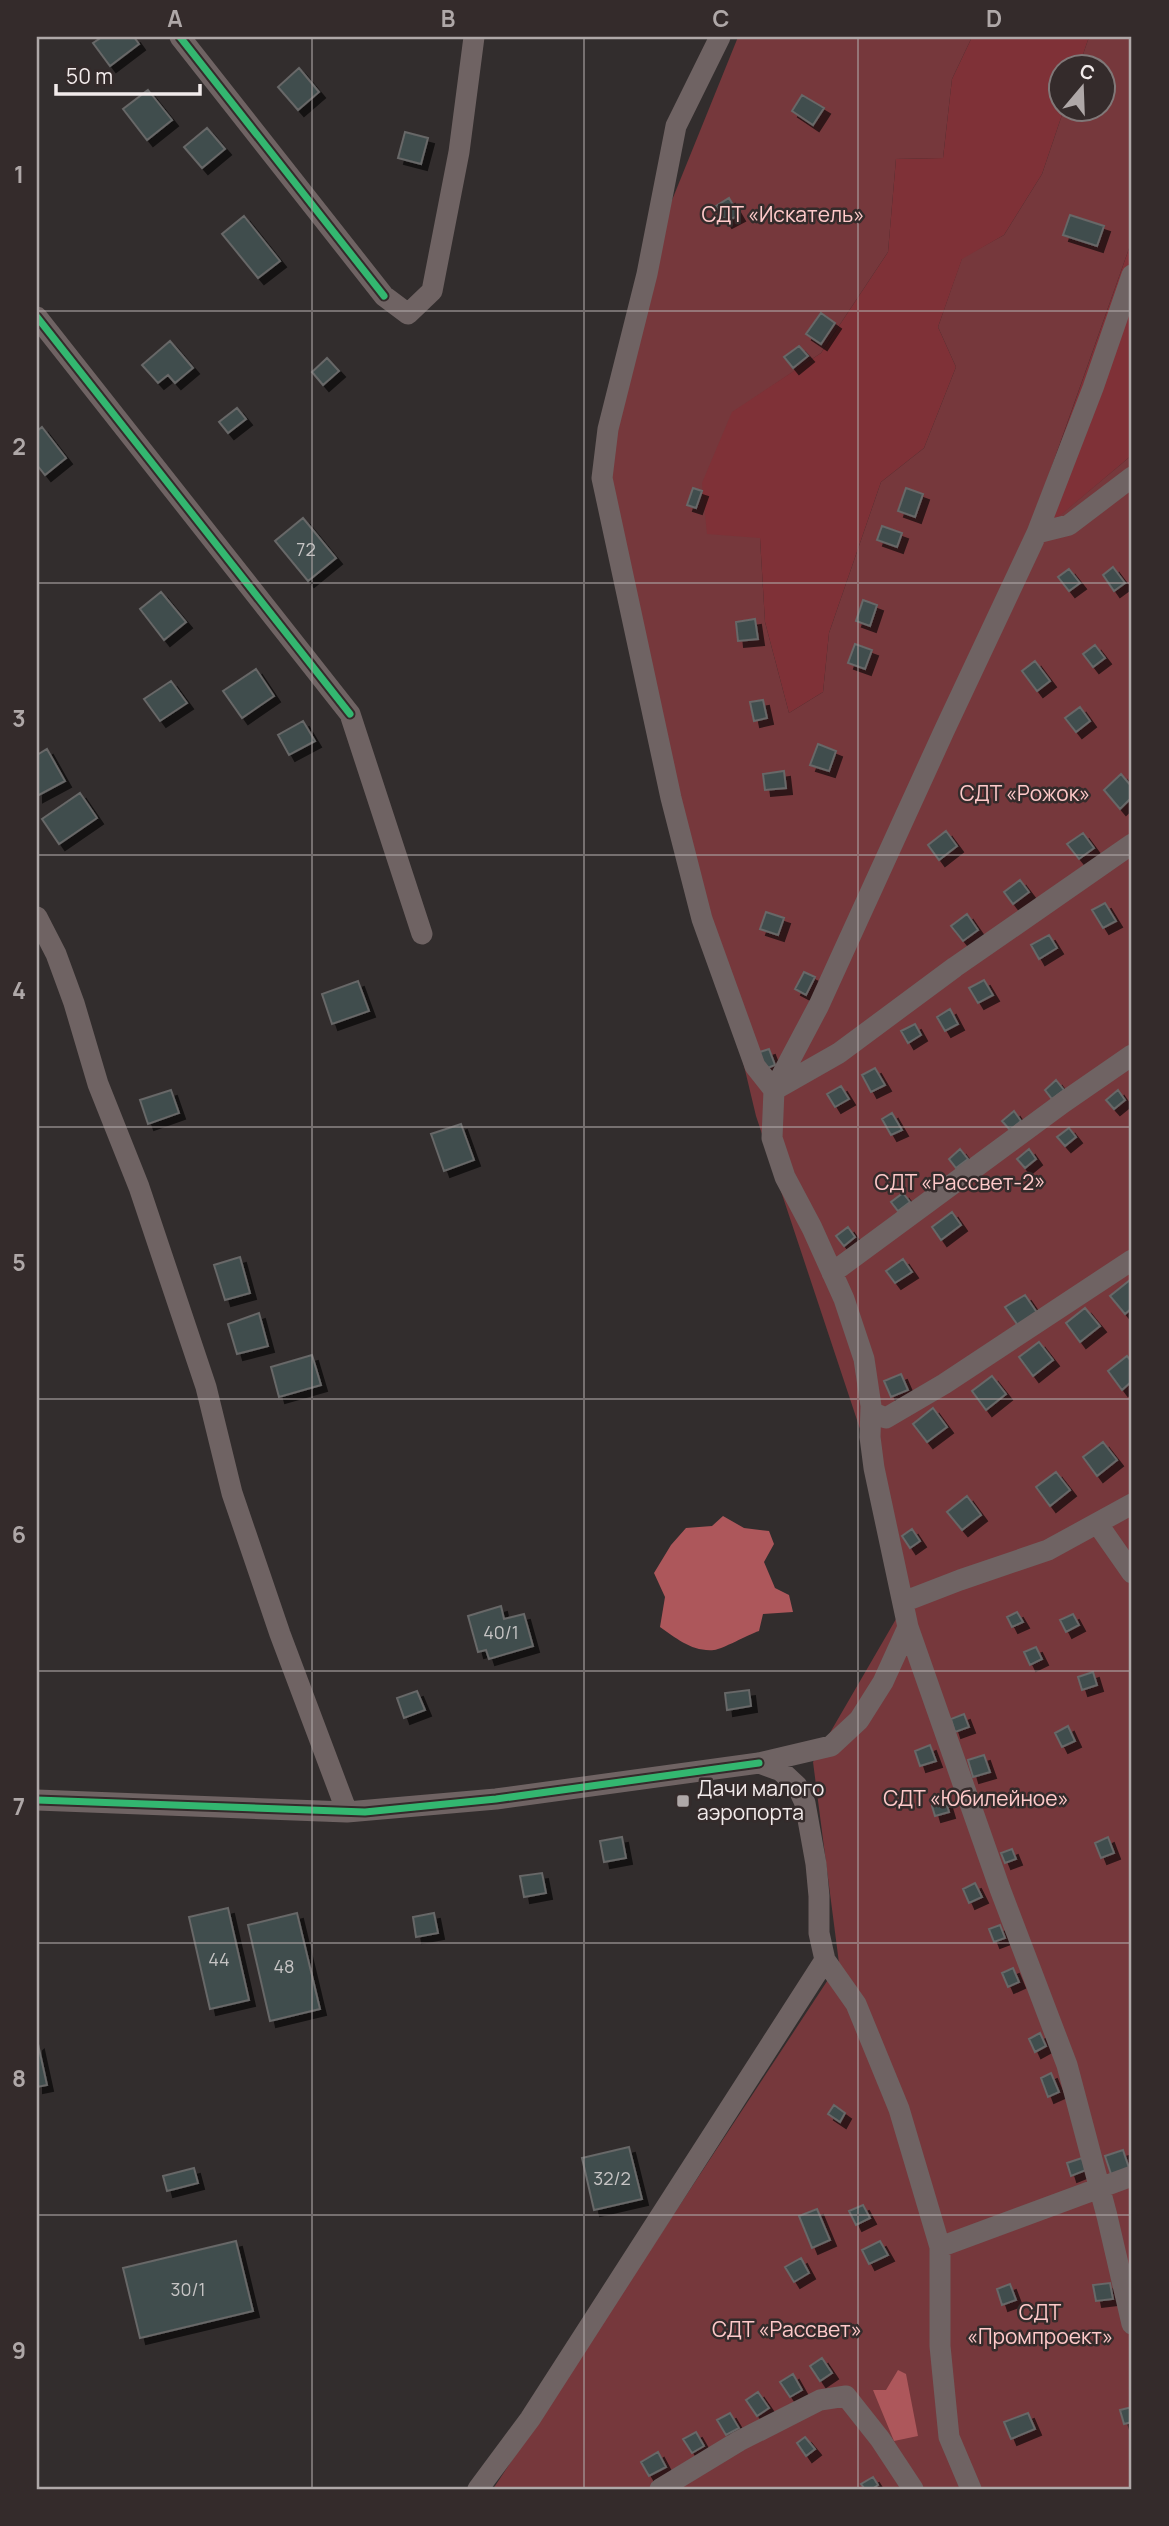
<svg xmlns="http://www.w3.org/2000/svg" width="1169" height="2526" font-family="Manrope,sans-serif">
<style>
.green{fill:#76383c}
.forest{fill:#7f3137}
.water{fill:#ad575b}
.building{fill:#404d4d;stroke:#676767;stroke-width:2;filter:url(#shadow)}
.lines{fill:none;stroke-linecap:round;stroke-linejoin:round}
.minor{stroke:#6f6363;stroke-width:21}
.cycleway-casing{stroke:#342b2b;stroke-width:11}
.cycleway{stroke:#33b770;stroke-width:7}
.grid{fill:none;stroke:#afa8a8;stroke-width:2;stroke-opacity:0.55}
.poi-dot{fill:#afa8a8;stroke:#342b2b;stroke-width:2.5}
.labels{text-anchor:middle;stroke-width:5;stroke-linejoin:round;paint-order:stroke}
.number-label{font-size:18px;fill:#c6c4c4}
.park-label{font-size:21px;fill:#ffcaca;stroke:#342b2b}
.poi-label{font-size:21px;fill:#f2ebeb;stroke:#342b2b;text-anchor:start}
.neatline{fill:none;stroke:#afa8a8;stroke-width:2.5}
.grid-label{font-size:23px;text-anchor:middle;font-weight:bold;fill:#afa8a8}
</style>
<defs>
<filter id="shadow"><feDropShadow dx="6" dy="6" stdDeviation="0" flood-color="#0009"/></filter>
</defs>
<rect width="100%" height="100%" fill="#322d2d"/>
<path class="green" d="M738 37H972L952 79 943 158 896 159 888 252 821 353 732 413 760 538 765 622 789 713 823 692 829 633 881 482 924 448 956 367 938 327 962 258 1004 235 1042 174 1064 109 1102 108V66H1079L1089 37H1132V240L1024 545 1132 455V2489H493L839 1963 813 1762 903 1607 860 1429 756 1116 608 496 632 299Z"/>
<path class="forest" d="M972 37H1089L1079 66H1060V108L1064 109 1042 174 1004 235 962 259 938 327 956 367 924 448 881 482 829 633 823 692 789 713 765 622 760 538 707 534 702 483 732 412 821 353 888 252 896 159 943 158 952 79Z
M1132 240V455L1024 546Z"/>
<path class="water" d="M723 1516 744 1528 769 1531 774 1544 764 1562 775 1588 789 1595 793 1612 763 1614 759 1631C747 1635 723 1649 714 1650 692 1652 676 1638 660 1627L665 1597 654 1573 671 1545 686 1528 712 1526Z
M898 2370 906 2374 918 2436 894 2441 873 2390H886Z"/>
<path class="building" d="M102 37H134L139 44 110 66 93 43Z
M299 68 319 92 298 110 278 87Z
M148 90 172 120 147 140 123 109Z
M802 95 824 108 813 125 792 111Z
M207 128 225 149 202 168 184 147Z
M405 132 428 138 421 164 398 158Z
M729 198 739 215 726 222 716 206Z
M1070 215 1104 226 1097 246 1063 235Z
M244 216 280 261 258 278 222 234Z
M821 313 835 323 821 344 806 334Z
M170 341 193 368 175 383 168 375 158 383 142 365Z
M799 346 808 356 793 368 784 357Z
M327 358 339 371 323 385 312 372Z
M237 408 246 419 228 433 219 422Z
M42 427 66 458 45 475 37 465V431Z
M693 488 702 491 696 508 687 505Z
M906 488 923 494 915 517 898 511Z
M303 518 336 558 308 581 275 541Z
M882 526 902 533 897 547 877 540Z
M1113 567 1125 583 1114 591 1103 575Z
M1069 569 1080 583 1069 591 1058 577Z
M161 592 186 622 164 640 140 609Z
M863 600 877 605 870 626 856 621Z
M755 619 758 639 738 641 736 622Z
M855 644 872 650 865 669 848 663Z
M1095 645 1105 658 1093 667 1083 654Z
M1035 661 1050 681 1037 691 1022 671Z
M256 669 274 696 242 718 223 691Z
M171 681 187 703 160 721 144 699Z
M763 700 767 718 754 721 750 702Z
M1080 707 1090 721 1076 732 1065 718Z
M303 721 315 741 289 755 278 735Z
M818 744 836 751 829 771 810 765Z
M47 749 65 781 37 796V755Z
M784 771 786 788 765 790 763 774Z
M1121 774 1132 787V797L1120 809 1104 790Z
M80 793 97 818 59 844 42 819Z
M946 831 957 846 939 860 928 845Z
M1083 833 1094 848 1079 859 1067 844Z
M1020 880 1029 892 1013 904 1004 892Z
M1105 903 1116 921 1103 928 1092 910Z
M766 912 784 918 778 935 760 929Z
M967 914 978 930 963 941 951 926Z
M1049 935 1057 948 1039 959 1031 945Z
M804 972 815 977 806 995 795 989Z
M984 980 993 995 978 1003 969 988Z
M358 981 369 1011 332 1024 322 994Z
M950 1009 958 1024 945 1031 937 1017Z
M915 1024 921 1035 908 1043 901 1031Z
M769 1049 775 1065 763 1070 757 1053Z
M875 1068 885 1085 871 1092 862 1075Z
M1056 1080 1064 1090 1052 1099 1045 1090Z
M841 1086 849 1099 835 1107 827 1094Z
M171 1090 179 1113 148 1124 140 1100Z
M1118 1090 1125 1100 1114 1109 1106 1100Z
M1014 1111 1021 1121 1010 1130 1002 1121Z
M892 1113 902 1130 891 1135 882 1119Z
M461 1124 474 1160 444 1171 431 1134Z
M1069 1128 1076 1137 1065 1146 1057 1137Z
M960 1149 968 1159 956 1168 949 1159Z
M1029 1149 1036 1159 1025 1168 1017 1159Z
M903 1193 910 1202 898 1211 891 1202Z
M952 1212 961 1225 941 1240 932 1227Z
M848 1227 855 1237 844 1246 836 1236Z
M240 1257 250 1293 225 1300 214 1265Z
M903 1259 912 1272 895 1283 886 1271Z
M1130 1280 1132 1283V1308L1125 1314 1110 1296Z
M1025 1295 1038 1314 1019 1327 1005 1307Z
M1085 1308 1100 1326 1080 1342 1066 1323Z
M259 1313 268 1346 237 1354 228 1324Z
M1039 1342 1053 1360 1033 1376 1019 1357Z
M312 1355 321 1385 279 1397 271 1367Z
M1127 1356 1132 1362V1381L1122 1390 1108 1371Z
M901 1374 908 1390 891 1397 884 1381Z
M992 1376 1006 1394 986 1410 972 1391Z
M933 1408 947 1427 927 1442 913 1424Z
M1103 1442 1117 1460 1097 1476 1083 1457Z
M1056 1472 1070 1490 1050 1506 1036 1487Z
M967 1496 981 1515 962 1530 947 1512Z
M912 1529 920 1541 910 1548 902 1536Z
M501 1606 504 1619 524 1614 533 1646 489 1659 486 1650 478 1652 468 1616Z
M1017 1612 1023 1622 1012 1627 1007 1617Z
M1073 1614 1079 1625 1066 1632 1060 1620Z
M1036 1647 1042 1659 1030 1665 1024 1652Z
M1093 1672 1097 1685 1082 1690 1078 1677Z
M749 1690 751 1706 727 1710 725 1693Z
M417 1691 425 1710 404 1718 397 1698Z
M964 1714 969 1727 955 1732 951 1719Z
M1068 1726 1075 1741 1062 1747 1055 1733Z
M930 1745 936 1761 920 1766 915 1751Z
M984 1755 990 1772 973 1777 968 1760Z
M946 1802 949 1812 935 1816 932 1806Z
M622 1837 626 1858 604 1862 600 1841Z
M1108 1837 1114 1853 1101 1858 1095 1843Z
M1012 1849 1016 1859 1005 1863 1001 1853Z
M542 1873 546 1893 524 1897 520 1876Z
M975 1883 982 1897 969 1903 963 1889Z
M228 1908 249 2000 210 2009 189 1917Z
M297 1913 320 2009 270 2021 248 1925Z
M434 1913 438 1933 416 1937 413 1917Z
M1000 1925 1005 1938 994 1942 989 1929Z
M1013 1968 1019 1982 1008 1987 1002 1973Z
M1040 2033 1046 2046 1035 2052 1029 2039Z
M38 2044 47 2085 37 2087V2045Z
M1051 2073 1059 2092 1048 2097 1041 2078Z
M834 2105 845 2113 840 2122 828 2114Z
M629 2147 642 2199 594 2210 582 2158Z
M1123 2150 1131 2174 1113 2180 1105 2156Z
M1082 2158 1086 2170 1071 2176 1067 2163Z
M194 2168 198 2183 167 2191 163 2176Z
M863 2205 870 2218 856 2225 849 2211Z
M817 2209 830 2240 812 2248 799 2216Z
M236 2241 253 2311 140 2338 123 2268Z
M880 2241 888 2255 869 2264 862 2250Z
M801 2258 809 2273 794 2282 785 2267Z
M1110 2283 1113 2299 1096 2301 1093 2285Z
M1010 2284 1016 2300 1002 2305 997 2289Z
M822 2358 832 2373 820 2381 810 2366Z
M793 2374 802 2390 790 2397 780 2382Z
M758 2392 769 2408 757 2416 746 2400Z
M1132 2407V2422L1124 2424 1120 2410Z
M730 2413 739 2428 726 2435 717 2420Z
M1028 2413 1035 2429 1011 2439 1004 2422Z
M696 2432 704 2446 692 2453 683 2439Z
M805 2437 815 2449 806 2456 797 2443Z
M658 2452 666 2467 649 2476 641 2462Z
M873 2477 878 2485 872 2489H865L861 2484Z"/>
<g class="lines">
<path class="minor" d="M180 37 384 296 408 314 432 291 459 152 474 37
M720 37 676 126 647 274 608 429 602 478 671 798 702 919 755 1066 774 1090
M37 317 350 714 422 934
M1037 533 1093 388 1132 275
M37 917 56 954 74 1003 98 1084 139 1187 206 1387 232 1493 280 1634 347 1812
M774 1090 839 1053 955 967 1132 844
M832 1273 1064 1102 1132 1055
M871 1412 886 1418 944 1384 1132 1260
M1097 1523 1132 1573
M903 1602 960 1580 1048 1550 1132 1504
M908 1627 1000 1889 1067 2065 1107 2216 1132 2324
M37 1800 347 1812 496 1799 759 1763 831 1746 859 1720 883 1682 908 1627 874 1468 870 1437 871 1406 864 1359 844 1299 812 1228 785 1177 772 1138 774 1090 819 1005 944 731 1037 533 1069 525 1132 477
M825 1960 856 2004 899 2109 940 2247V2346L949 2437 971 2489
M940 2247 1132 2176
M478 2489 530 2419 825 1960 819 1933V1896L816 1864 805 1803 797 1786 781 1771 759 1763
M660 2489 739 2441 820 2400 846 2396 880 2439 913 2489"/>
<g class="cycleway-casing">
<path id="cycleway" d="M180 37 384 296
M37 317 350 714
M37 1800 365 1812 496 1799 759 1763"/>
</g>
<use href="#cycleway" class="cycleway"/>
</g>
<path class="grid" d="M312 37V2489M584 37V2489M858 37V2489M37 311H1132M37 583H1132M37 855H1132M37 1127H1132M37 1399H1132M37 1671H1132M37 1943H1132M37 2215H1132"/>
<rect class="poi-dot" x="676" y="1794" width="14" height="14" rx="3.5"/>
<g class="labels">
<g class="number-label">
<text x="306" y="556">72</text>
<text x="501" y="1639">40/1</text>
<text x="219" y="1966">44</text>
<text x="284" y="1973">48</text>
<text x="612" y="2185">32/2</text>
<text x="188" y="2296">30/1</text>
</g>
<g class="park-label">
<text x="783" y="222">СДТ «Искатель»</text>
<text x="1025" y="801">СДТ «Рожок»</text>
<text x="960" y="1190">СДТ «Рассвет-2»</text>
<text x="976" y="1806">СДТ «Юбилейное»</text>
<text x="1040" y="2320">СДТ<tspan x="1040" dy="24">«Промпроект»</tspan></text>
<text x="787" y="2337">СДТ «Рассвет»</text>
</g>
<g class="poi-label">
<text x="697" y="1796">Дачи малого<tspan x="697" dy="24">аэропорта</tspan></text>
</g>
</g>
<rect width="1169" height="2526" fill="none" stroke="#342b2b" stroke-width="77"/>
<g transform="translate(1082 88) rotate(19)"><circle r="33" fill="#342b2b" stroke="#807878" stroke-width="2"/>
<path d="M0-5L12 26L0 18L-12 26Z" fill="#afa8a8"/>
<text y="-10" font-size="19" font-weight="bold" text-anchor="middle" fill="#f2ebeb">С</text>
</g>
<path d="M56 84v10h144v-10" fill="none" stroke="#f2ebeb" stroke-width="3.5"/>
<text x="66" y="84" font-size="21" fill="#f2ebeb" stroke="#342b2b" stroke-width="5" paint-order="stroke">50 m</text>
<rect x="38" y="38" width="1092" height="2450" class="neatline"/>
<g class="grid-label">
<text x="175" y="27">A</text>
<text x="448" y="27">B</text>
<text x="721" y="27">C</text>
<text x="994" y="27">D</text>
<text x="19" y="183">1</text>
<text x="19" y="455">2</text>
<text x="19" y="727">3</text>
<text x="19" y="999">4</text>
<text x="19" y="1271">5</text>
<text x="19" y="1543">6</text>
<text x="19" y="1815">7</text>
<text x="19" y="2087">8</text>
<text x="19" y="2359">9</text>
</g>
</svg>
